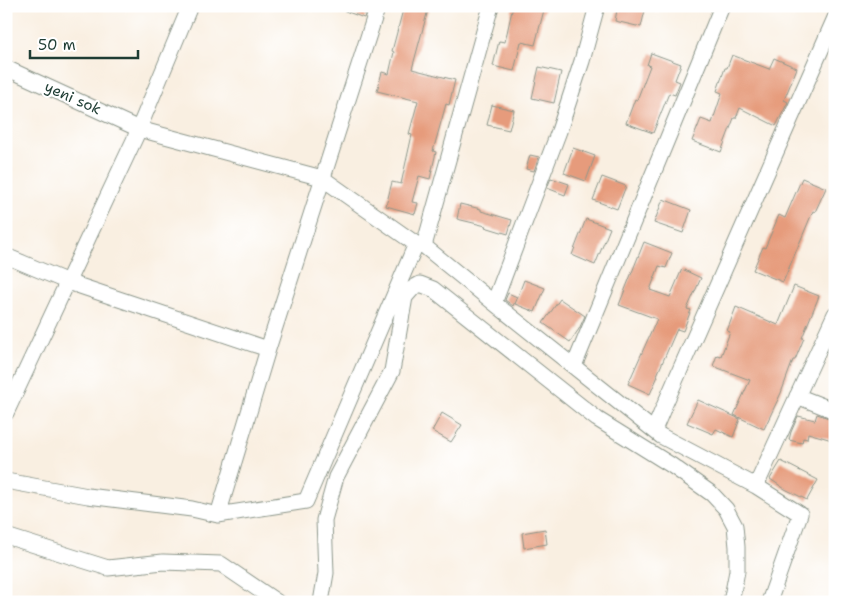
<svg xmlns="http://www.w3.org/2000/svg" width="841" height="608" font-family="'Shantell Sans',sans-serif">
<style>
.building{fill:#e69b7c}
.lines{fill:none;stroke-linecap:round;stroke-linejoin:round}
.minor-casing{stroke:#8c968a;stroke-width:17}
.minor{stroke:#fff;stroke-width:15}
.labels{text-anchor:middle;stroke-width:4;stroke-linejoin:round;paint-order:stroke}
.street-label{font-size:15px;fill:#1f3d34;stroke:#fff}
</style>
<rect width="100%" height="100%" fill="#fff"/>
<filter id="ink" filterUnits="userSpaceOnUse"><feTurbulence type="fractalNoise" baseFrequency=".02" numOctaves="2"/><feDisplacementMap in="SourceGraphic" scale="10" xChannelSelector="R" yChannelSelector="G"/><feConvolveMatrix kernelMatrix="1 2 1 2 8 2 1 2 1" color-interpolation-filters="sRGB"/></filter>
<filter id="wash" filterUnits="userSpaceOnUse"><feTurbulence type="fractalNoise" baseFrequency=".0096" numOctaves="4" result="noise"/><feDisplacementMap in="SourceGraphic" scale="20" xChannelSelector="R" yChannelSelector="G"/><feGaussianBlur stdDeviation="1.12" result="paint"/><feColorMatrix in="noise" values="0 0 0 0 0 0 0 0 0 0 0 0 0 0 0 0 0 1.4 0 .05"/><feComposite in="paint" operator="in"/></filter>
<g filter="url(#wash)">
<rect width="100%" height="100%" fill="#f9efe1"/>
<g id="blocks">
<path class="building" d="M337 6H368L364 18 337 8Z
M404 6H429L412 69 455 80 449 105 446 104 433 151 436 152 430 179 419 176 412 202 418 203 415 214 386 206 392 182 401 184 412 135 409 134 418 101 377 91 382 72 389 74 394 52 392 51Z
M513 6H545L535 45 521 42 514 71 493 66 499 41 505 42Z
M621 6H646L641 27 615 21 617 10 620 11Z
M651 53 681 64 675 80 680 82 675 95 669 93 653 133 626 123 635 99 637 100 650 66 647 65Z
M732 55 769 69 774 58 797 68 784 100 788 102 776 126 740 108 736 118H734L721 152 692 141 701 119 712 123 722 93 717 91 725 68H727Z
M539 67 561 72 554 103 532 98Z
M492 105 514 110 509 130 487 125Z
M573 148 595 156 586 181 564 173Z
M530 155 539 157 534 171 526 169Z
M602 177 626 186 617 209 593 200Z
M551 178 569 184 565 195 547 188Z
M802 178 826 188 815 212 813 211 783 282 753 270 763 247 765 248 779 215 785 218Z
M663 199 691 210 683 233 654 223Z
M460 204 481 209V211L512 220 508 234 485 227 486 226 457 219Z
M586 219 610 228 595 265 572 255Z
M644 242 672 253 666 268 659 266 650 290 670 297 682 269 701 278 687 309 691 310 683 331 677 329 657 375 658 376 650 394 628 384 657 319 619 305Z
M524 280 545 288 535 312 515 304Z
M794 286 819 296 802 338H804L795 360H793L781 393 764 429 734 415 750 380 713 366 717 355 721 356 730 332 727 331 736 307 778 325Z
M508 293 517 297 513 306 505 300Z
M560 299 585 316 579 329 570 342 543 323Z
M698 400 740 419 733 437 716 429 713 434 687 423Z
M442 413 462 425 451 442 432 431Z
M817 414 835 420V432L832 440 808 433 807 439 803 438 802 443 789 440 791 432 798 416 815 420Z
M781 461 818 480 807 500 785 489 770 479Z
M545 529 547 544 524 548 522 533Z"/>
</g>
</g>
<g filter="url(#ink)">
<use href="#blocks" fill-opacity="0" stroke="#8c968a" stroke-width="1"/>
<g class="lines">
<g class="minor-casing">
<path id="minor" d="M6 68 139 129 322 178 416 244
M424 246 491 6
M6 256 68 282 268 349
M494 303 559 131 582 61 597 6
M574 366 722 6
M797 396 835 411
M6 413 135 138 190 6
M654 430 665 404 835 18
M6 481 88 496 192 509 218 515 306 501 416 244 424 246 494 303 661 436 756 486 800 514 769 602
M756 486 835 314
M218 515 268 349 378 6
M6 536 108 568 163 562 221 564 277 602
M321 602 326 573 324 520 336 477 392 371 405 297 413 288 420 284 433 289 597 419 671 465 712 494 726 509 735 526 737 547V571L731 602"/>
</g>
<use href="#minor" class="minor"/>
</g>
</g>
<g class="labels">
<g class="street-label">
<text transform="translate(73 98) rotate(24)" y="5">yeni sok</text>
</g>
</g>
<rect width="841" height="608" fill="none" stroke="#fff" stroke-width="25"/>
<path d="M30 50v8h108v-8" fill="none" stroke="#1f3d34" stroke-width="2.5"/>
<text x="38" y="50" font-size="15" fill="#1f3d34" stroke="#ffffff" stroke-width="4" paint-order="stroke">50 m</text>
</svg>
